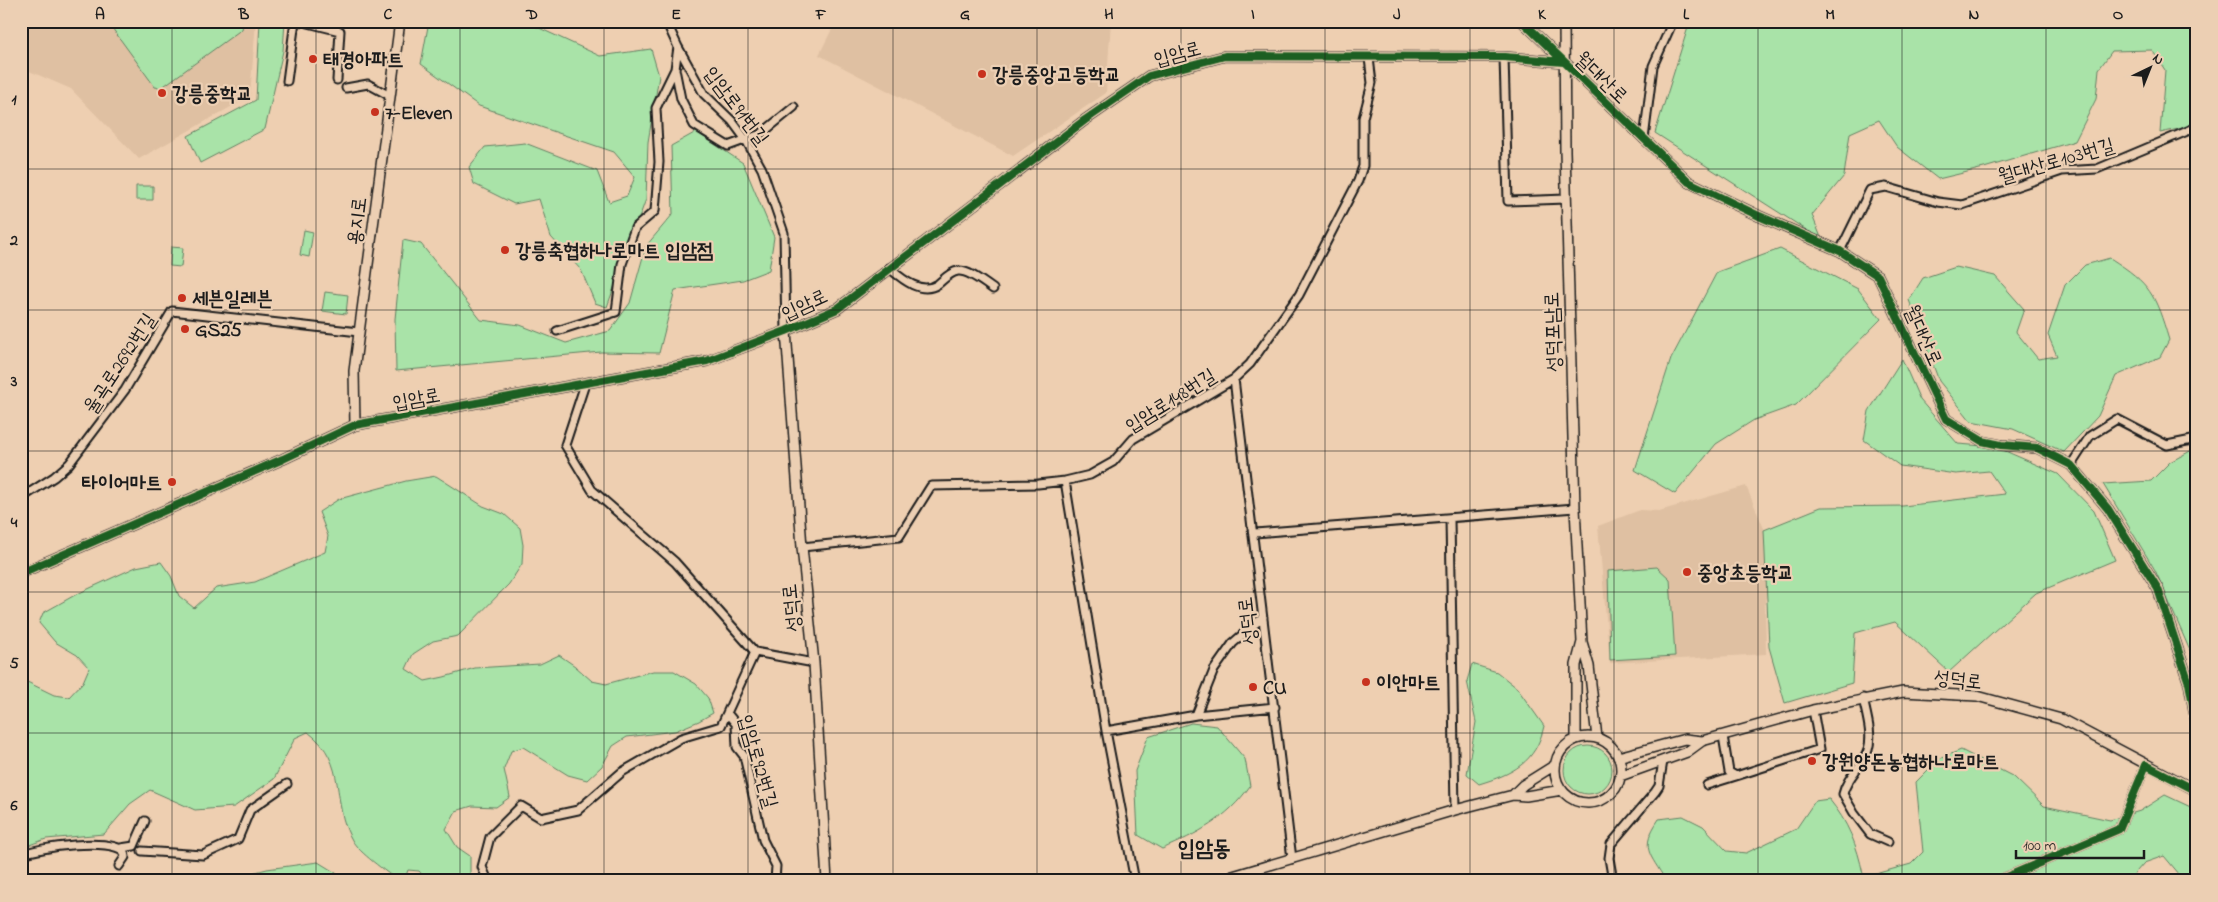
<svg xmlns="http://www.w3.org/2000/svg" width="2218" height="902" font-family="'Indie Flower','Poor Story',sans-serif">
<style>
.built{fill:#dfc0a2}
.green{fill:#a9e3a8;stroke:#628062}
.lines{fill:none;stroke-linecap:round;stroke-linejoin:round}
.minor-casing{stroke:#1c1c1c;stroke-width:11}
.tertiary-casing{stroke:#1c1c1c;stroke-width:12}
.minor{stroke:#eccfb3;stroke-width:7}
.tertiary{stroke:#eccfb3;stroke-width:9}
.cycleway-casing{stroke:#eccfb3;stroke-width:11}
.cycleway{stroke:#1b5e20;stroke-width:8}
.grid{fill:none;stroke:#1c1c1c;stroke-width:1;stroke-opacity:0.55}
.poi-dot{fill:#c8321e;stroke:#eccfb3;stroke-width:2}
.labels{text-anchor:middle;stroke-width:4.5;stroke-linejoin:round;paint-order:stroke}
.street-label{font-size:20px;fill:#1c1c1c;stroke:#eccfb3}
.poi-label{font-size:20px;font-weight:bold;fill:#1c1c1c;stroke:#eccfb3;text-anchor:start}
.quarter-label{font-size:22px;font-weight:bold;fill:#1c1c1c;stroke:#eccfb3}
.neatline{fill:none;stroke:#1c1c1c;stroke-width:2}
.grid-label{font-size:16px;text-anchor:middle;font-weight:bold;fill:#1c1c1c}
</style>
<rect width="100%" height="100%" fill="#eecfb1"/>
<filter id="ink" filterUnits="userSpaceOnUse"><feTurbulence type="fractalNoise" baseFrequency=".02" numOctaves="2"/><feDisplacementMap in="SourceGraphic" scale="10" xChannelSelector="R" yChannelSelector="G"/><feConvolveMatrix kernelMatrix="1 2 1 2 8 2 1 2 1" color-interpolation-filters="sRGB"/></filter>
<g filter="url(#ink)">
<path class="built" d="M25 21H256L250 96 139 159 71 89 27 70Z
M836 21H1111L1106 93 1013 156 819 55Z
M1746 486 1771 545V585L1765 600 1766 654 1610 663 1598 526 1640 510 1659 511Z"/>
<path class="green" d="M107 21H241L243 25 242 29 161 88 155 87Z
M260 21H285L283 51 265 129 200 163 188 136 256 100Z
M429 21H524L600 56 651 49 659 76 648 142 646 199 607 307 595 303 581 270 551 237 539 199 514 204 474 184 469 167 485 147 525 143 597 171 609 202 627 196 635 177 614 152 479 106 421 64Z
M1690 21H2197V125L2160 133 2165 70 2152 50 2112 51 2099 69 2096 99 2075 141 1984 168 1938 179 1897 147 1879 120 1850 133 1844 176 1812 215 1822 240 1655 133Z
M696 132 743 163 774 237 769 270 743 280 675 290 659 353 601 352 396 371 395 319 403 240 421 244 481 320 520 325 566 343 610 331 630 303 646 246 673 214 671 146Z
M136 186H153V200H136Z
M304 230 313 232 309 257 300 255Z
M171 247 183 248 181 267 170 266Z
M1780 249 1858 289 1881 319 1796 405 1754 420 1716 444 1675 494 1635 470 1671 359 1717 272Z
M2110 258C2151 284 2155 294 2169 340L2160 357 2116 376 2098 416 2064 452 2013 429 1971 421 1939 381 1909 300 1923 278 1956 267 1995 276 2024 309 2016 332 2038 359 2057 356 2048 335 2065 285 2085 265Z
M325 292 348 295 346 314 322 311Z
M1902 359 1920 400 1958 444 1996 447 2058 474 2094 511 2115 560 2036 593 1949 672 1895 622 1855 633 1852 683 1785 703 1769 647 1764 530 1821 507 1903 506 2005 494 1989 471 1956 474 1900 466 1864 440 1869 411Z
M2194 449 2197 450V667L2155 570 2103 484 2151 481 2170 462Z
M436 476 483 506 504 514 520 528 523 545 522 564 509 584 458 636 433 641 413 654 406 669 425 681 444 677 475 668 540 664 559 655 575 666 592 681 606 684 653 671H674L696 684 708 698 713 713 699 721 675 731 627 737 613 746 602 766 587 780 568 775 523 747 511 751 504 769 510 797 496 807 472 806 456 811 446 829 457 847 470 856V881H428L419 871 408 870 404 881H398C387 872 358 852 352 840 330 803 349 763 308 732L295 738 274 779 234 807 195 810 150 790 130 804 104 834 46 839 21 848V679L54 695 69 697 83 682 89 668 77 655 55 642 39 623 43 613 75 595 136 567 161 562 171 576 179 596 194 608 216 588 255 582 325 552 328 536 319 512 339 499 406 481Z
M1657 567 1670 579 1675 656 1610 660 1608 571Z
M1472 664 1497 672 1517 688 1544 726C1536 763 1512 774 1479 784L1467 774 1476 722 1467 681Z
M1191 723 1217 726 1245 759 1250 786C1227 819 1197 834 1162 849L1138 835 1135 771 1148 737Z
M1564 770a24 24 0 1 1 48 0a24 24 0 1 1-48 0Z
M1961 750 2014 777 2044 806 2110 820 2140 811 2165 795 2197 810V881H2185L2164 856 2144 863 2128 881H1666C1650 853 1639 849 1659 819L1683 816 1703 826 1727 851 1746 853 1796 829 1815 801 1829 799C1848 822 1857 845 1863 874H1875L1911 864 1923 852 1916 782 1939 759Z
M318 862 349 881H222L267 869Z"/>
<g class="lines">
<g class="minor-casing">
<path id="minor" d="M300 21 340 31 337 80
M666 21 678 47 675 69 681 99 694 125 728 146 761 134 794 107
M678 47 704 94 732 121 746 140 762 169 784 233 786 331
M1504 57 1508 201 1566 199
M287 81 295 21
M346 88 368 84 390 96
M1644 139 1653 66 1673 21
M1840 251 1870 190 1886 187 1938 202 1962 205 2062 171 2097 169 2197 127
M889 268C901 278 921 296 938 284 943 280 950 272 958 271 969 270 984 283 993 289
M557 331 616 312 622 264 635 228 655 211 659 162 656 108 675 69
M1234 379 1292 859
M585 384 565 445 592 490 675 562 755 652 814 663
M2071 465 2090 436 2117 419 2167 445 2197 439
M1065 481 1106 731 1135 881
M21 498 54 477 69 464 125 390 172 311 359 332
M1450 519 1455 810
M1255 533 1575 508
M802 547 899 537 931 486 1038 484 1065 481 1090 475 1113 462 1133 439 1234 379 1250 364 1299 295 1358 181 1363 166V118L1372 83 1369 58
M1863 698C1866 714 1873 734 1868 750 1863 766 1847 776 1843 794L1854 813 1870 834 1888 842
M727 713 736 724 737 747 744 756 763 840 776 866 775 881
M1196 715 1214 670 1233 643 1263 617
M1106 731 1196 715 1275 707
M1723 736 1729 772 1736 776 1820 749 1813 710
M1707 785 1736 776
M121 848 134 846 145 821
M142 851 203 855 238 839 250 810 287 784
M21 855C38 847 112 837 124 852L125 857 119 866
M488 881 482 867 490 837 521 806 541 818 578 810 622 772 681 738 721 726 755 652
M1613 881 1609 858 1611 844 1655 792 1659 786 1663 761
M1997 881 2119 829 2146 765"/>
</g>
<g class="tertiary-casing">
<path id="tertiary" d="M1522 21 1689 182 1759 216 1840 251 1878 276 1946 419 1982 441 2001 445 2037 448 2071 465 2108 509 2158 589 2189 683 2197 726
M1564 21 1565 151 1575 508 1582 642 1589 666 1597 738
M786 331 802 547 814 663 827 881
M355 425 354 371 400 21
M21 573 283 459 355 425 707 361 786 331 837 309 1085 120 1149 76 1225 56 1504 57 1564 62
M1555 770a33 33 0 1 1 66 0a33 33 0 1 1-66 0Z
M1576 739V665L1582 642
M1618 757 1685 739 1702 741 1813 710 1903 692 1977 696 2061 719 2197 791
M1620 776 1687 752 1702 741
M1513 795 1523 785 1555 765
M1216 881 1455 810 1513 795 1526 796 1562 790"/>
</g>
<use href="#minor" class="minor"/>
<use href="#tertiary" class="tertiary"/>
<g class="cycleway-casing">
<path id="cycleway" d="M1522 21 1689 182 1759 216 1840 251 1878 276 1946 419 1982 441 2001 445 2037 448 2071 465 2108 509 2158 589 2189 683 2197 726
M21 573 283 459 355 425 707 361 786 331 837 309 1085 120 1149 76 1225 56 1504 57 1564 62
M1997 881 2119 829 2146 765 2197 791"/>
</g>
<use href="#cycleway" class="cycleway"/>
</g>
</g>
<path class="grid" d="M172 21V881M316 21V881M460 21V881M604 21V881M748 21V881M893 21V881M1037 21V881M1181 21V881M1325 21V881M1470 21V881M1614 21V881M1758 21V881M1902 21V881M2046 21V881M21 169H2197M21 310H2197M21 451H2197M21 592H2197M21 733H2197"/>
<g class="poi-dot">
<circle cx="313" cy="59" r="5"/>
<circle cx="982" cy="74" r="5"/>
<circle cx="162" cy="93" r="5"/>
<circle cx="375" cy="112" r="5"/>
<circle cx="505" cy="250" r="5"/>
<circle cx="182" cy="298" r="5"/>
<circle cx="185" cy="329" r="5"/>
<circle cx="172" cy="482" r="5"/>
<circle cx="1687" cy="572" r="5"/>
<circle cx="1366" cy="682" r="5"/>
<circle cx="1253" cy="687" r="5"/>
<circle cx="1812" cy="761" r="5"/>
</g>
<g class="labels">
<g class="street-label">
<text transform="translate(1177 53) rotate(-15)" y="7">입암로</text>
<text transform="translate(1602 77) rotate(44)" y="7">월대산로</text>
<text transform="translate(737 105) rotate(53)" y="7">입암로91번길</text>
<text transform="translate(2056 160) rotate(-16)" y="7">월대산로103번길</text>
<text transform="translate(356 221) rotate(-83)" y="7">용지로</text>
<text transform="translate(804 304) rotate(-25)" y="7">입암로</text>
<text transform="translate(1552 332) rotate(-92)" y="7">성덕포남로</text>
<text transform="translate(1924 335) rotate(66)" y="7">월대산로</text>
<text transform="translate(119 363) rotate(-57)" y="7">율곡로2692번길</text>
<text transform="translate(416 398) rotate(-10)" y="7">입암로</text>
<text transform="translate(1170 400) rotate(-32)" y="7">입암로148번길</text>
<text transform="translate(791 608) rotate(-96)" y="7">성덕로</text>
<text transform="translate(1247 621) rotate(-97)" y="7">성덕로</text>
<text transform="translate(1958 679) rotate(6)" y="7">성덕로</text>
<text transform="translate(759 761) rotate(74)" y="7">입암로92번길</text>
</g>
<g class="poi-label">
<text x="323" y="66">태경아파트</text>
<text x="992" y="81">강릉중앙고등학교</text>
<text x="172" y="100">강릉중학교</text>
<text x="385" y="119">7-Eleven</text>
<text x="515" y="257">강릉축협하나로마트 입암점</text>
<text x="192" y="305">세븐일레븐</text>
<text x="195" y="336">GS25</text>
<text x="162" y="489" text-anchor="end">타이어마트</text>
<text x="1697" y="579">중앙초등학교</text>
<text x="1376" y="689">이안마트</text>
<text x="1263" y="694">CU</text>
<text x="1822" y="768">강원양돈농협하나로마트</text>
</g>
<g class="quarter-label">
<text x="1204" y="855">입암동</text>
</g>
</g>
<rect width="2218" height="902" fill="none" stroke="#eccfb3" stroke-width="55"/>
<g transform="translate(2150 68) rotate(43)" stroke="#eccfb3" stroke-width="4" paint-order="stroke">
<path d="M0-4L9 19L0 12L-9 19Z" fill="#1c1c1c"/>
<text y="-8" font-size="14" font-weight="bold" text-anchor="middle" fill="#1c1c1c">N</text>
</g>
<path d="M2016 850v8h128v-8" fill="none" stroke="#1c1c1c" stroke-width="2.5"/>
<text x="2023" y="850" font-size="15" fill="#1c1c1c" stroke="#eccfb3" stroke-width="4" paint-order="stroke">100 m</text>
<rect x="28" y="28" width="2162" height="846" class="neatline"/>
<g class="grid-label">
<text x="100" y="19">A</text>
<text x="244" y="19">B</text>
<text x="388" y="19">C</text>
<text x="532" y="19">D</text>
<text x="676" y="19">E</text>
<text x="821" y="19">F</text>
<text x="965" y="19">G</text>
<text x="1109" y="19">H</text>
<text x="1253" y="19">I</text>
<text x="1397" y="19">J</text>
<text x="1542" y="19">K</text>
<text x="1686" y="19">L</text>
<text x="1830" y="19">M</text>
<text x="1974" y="19">N</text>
<text x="2118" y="19">O</text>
<text x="14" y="104">1</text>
<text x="14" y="245">2</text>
<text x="14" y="386">3</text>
<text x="14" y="527">4</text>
<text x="14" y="668">5</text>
<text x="14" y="810">6</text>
</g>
</svg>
